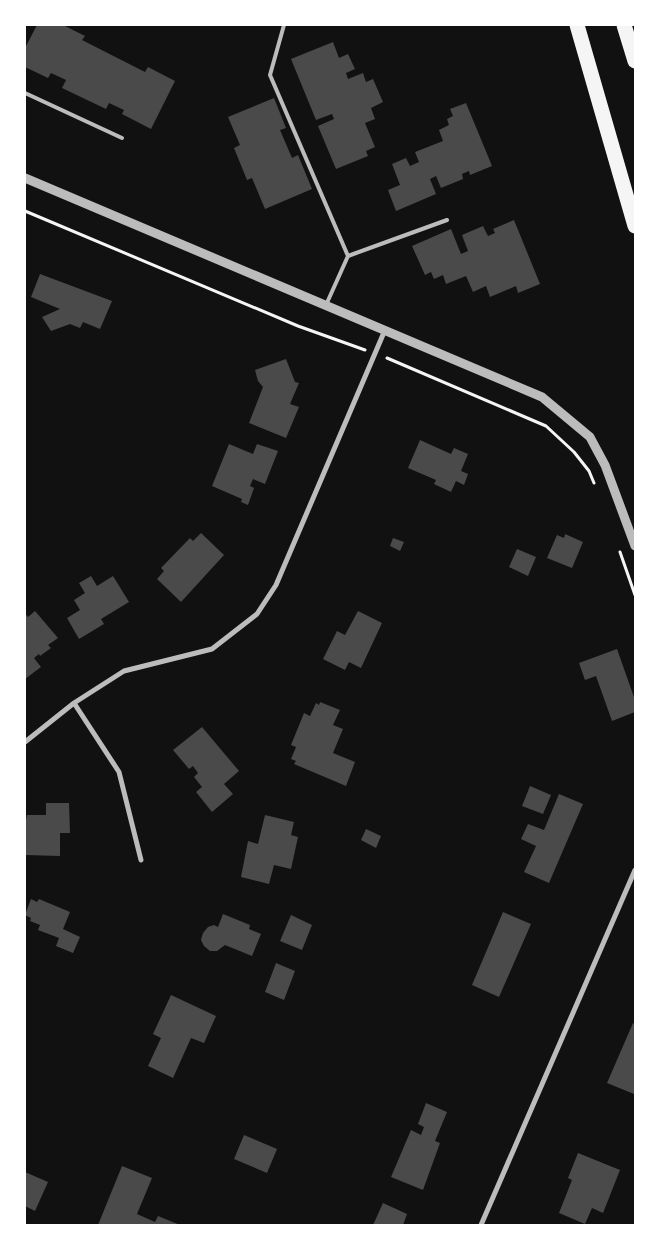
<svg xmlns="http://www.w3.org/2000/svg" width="660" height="1250" font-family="'Sofia Sans Condensed',sans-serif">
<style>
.building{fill:#4a4a4a}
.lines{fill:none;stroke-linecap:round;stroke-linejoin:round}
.path{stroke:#f5f5f5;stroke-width:3}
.service{stroke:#bcbcbc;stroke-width:4}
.minor{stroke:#bcbcbc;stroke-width:5}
.tertiary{stroke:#bcbcbc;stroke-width:9}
.motorway{stroke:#f5f5f5;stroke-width:15}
</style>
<rect width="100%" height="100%" fill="#111"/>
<path class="building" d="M37 25H63L85 36 82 40 145 72 148 67 175 81 151 129 122 114 124 110 109 103 106 109 62 88 66 80 51 73 48 78 25 67V48Z
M333 42 339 58 348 54 355 69 346 73 348 79 363 73 366 82 373 79 383 102 371 108 375 119 365 123 375 147 366 151 368 156 336 169 318 126 334 119 332 114 316 120 291 59Z
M274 98 286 128 280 130 292 158 298 155 312 189 265 209 252 178 247 180 234 148 240 145 228 117Z
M466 103 492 166 470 175 469 171 462 174 463 179 441 188 436 176 430 179 436 194 396 211 388 190 400 185 392 164 406 158 410 166 419 162 415 152 443 141 439 130 449 125 447 119 453 116 450 109Z
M514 220 540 284 518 293 516 286 490 297 486 286 473 292 466 276 446 284 443 275 434 279 431 272 425 275 412 246 451 229 461 254 468 251 462 235 483 226 488 236 495 233 493 229Z
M40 274 112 301 100 329 83 322 80 328 70 324 51 331 42 317 60 309 31 297Z
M286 359 295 382 299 383 290 404 299 407 286 438 249 423 263 387 258 381 255 370Z
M420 440 451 454 454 448 468 454 461 471 468 474 464 485 456 481 451 492 434 484 436 480 408 468Z
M229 444 253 454 257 444 278 451 265 484 253 479 250 486 254 488 248 505 241 502 242 499 212 486Z
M201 533 224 555 181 602 157 579 164 571 161 568 190 538 193 541Z
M565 534 583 542 572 568 547 558 557 535 564 538Z
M393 538 404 542 400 551 390 546Z
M517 549 536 557 528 576 509 567Z
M91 576 97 586 113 576 129 602 101 619 104 624 79 639 67 618 80 610 74 600 85 593 79 583Z
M35 611 58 638 48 645 51 648 40 656 39 654 34 658 41 667 25 679V613L28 617Z
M358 611 382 623 361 668 349 662 345 670 323 659 337 631 345 635Z
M617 649 635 700V712L612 721 596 676 585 680 579 663Z
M320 702 340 710 333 725 343 729 333 753 355 762 346 786 294 764 296 761 291 759 296 747 291 745 304 713 310 716 316 703 319 705Z
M202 727 239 771 224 784 233 794 212 812 196 792 202 787 194 777 198 773 193 766 189 769 173 750Z
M530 786 551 795 543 814 522 806Z
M559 794 583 804 549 883 524 872 536 846 521 839 528 824 544 830Z
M46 803H69L70 833H60V856L25 855V825L27 815H46Z
M265 815 294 822 291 835 298 837 291 869 274 865 269 884 241 877 248 841 258 844Z
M366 829 381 836 376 848 361 840Z
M31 899 37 902 39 899 70 912 63 929 80 937 73 953 56 946 59 938 38 930 40 925 30 921 31 918 25 915Z
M503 912 531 924 499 997 472 985Z
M223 914 250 925 249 929 261 934 252 956 225 945 217 951H210L204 946 201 940 203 933 208 927 214 925 218 927Z
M291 915 312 925 302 950 280 941Z
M276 963 295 971 284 1000 265 992Z
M171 995 216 1016 204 1043 191 1038 173 1078 148 1066 161 1038 153 1034Z
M633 1023 635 1024V1090L634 1094 607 1083Z
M426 1103 447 1112 435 1141 440 1143 423 1190 391 1177 411 1130 421 1135 424 1127 418 1124Z
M244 1135 277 1149 267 1173 234 1159Z
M578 1153 620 1170 603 1213 592 1208 585 1224 559 1213 572 1180 568 1178Z
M122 1166 152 1178 137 1214 155 1222 158 1216 180 1225H98Z
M25 1172 48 1182 35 1211 25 1206Z
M383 1203 407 1214 403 1225H373Z"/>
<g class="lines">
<path class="path" d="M25 211 298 326 365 350
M387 358 546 426 574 452 589 471 594 483
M620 552 635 595"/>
<path class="service" d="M284 25 270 75 348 256 326 305
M25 93 122 138
M348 256 447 220"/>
<path class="minor" d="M74 703 119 772 141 860
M25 742 74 703 124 671 212 649 257 614 276 585 385 330
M481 1225 635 870"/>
<path class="tertiary" d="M25 178 542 397 590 437 605 465 635 546"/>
<path class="motorway" d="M577 25 635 226
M624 25 635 61"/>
</g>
<rect width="660" height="1250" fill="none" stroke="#ffffff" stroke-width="52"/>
</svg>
